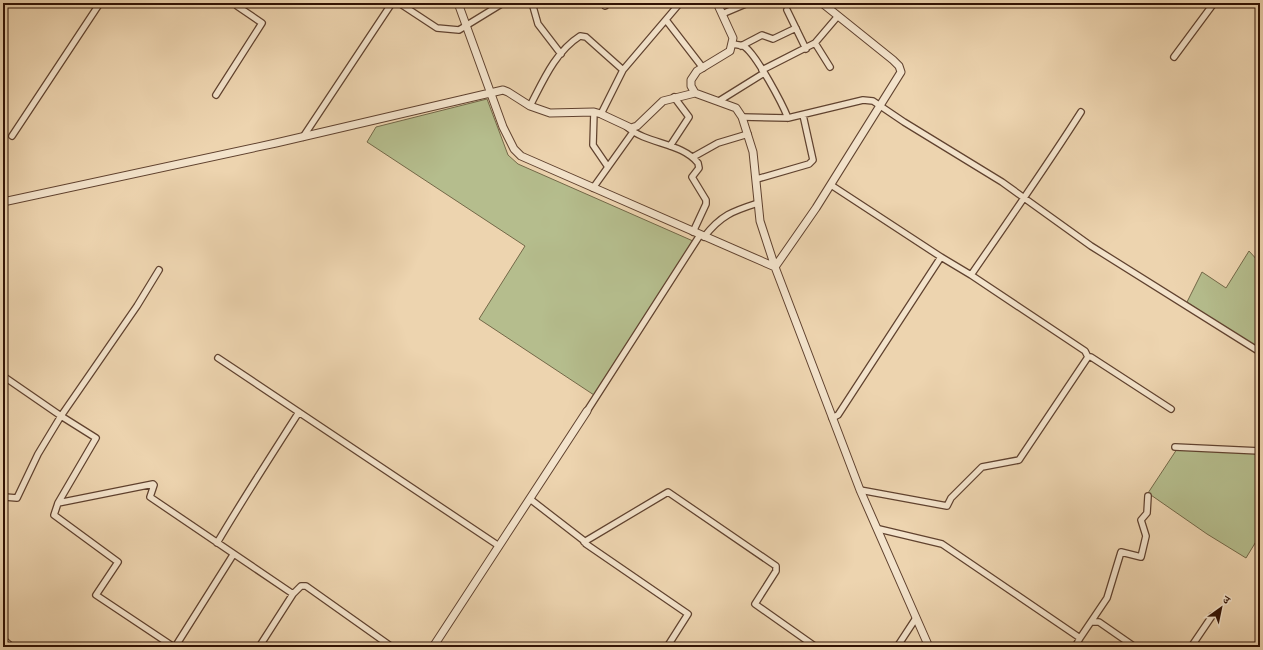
<svg xmlns="http://www.w3.org/2000/svg" width="1263" height="650" font-family="'Gentium Book Plus','Noto Serif Devanagari',serif">
<style>
.green{fill:#b5bd8d;stroke:#736848}
.lines{fill:none;stroke-linecap:round;stroke-linejoin:round}
.minor-casing{stroke:#60422f;stroke-width:8}
.tertiary-casing{stroke:#60422f;stroke-width:9}
.minor{stroke:#f3e3cb;stroke-width:5.5}
.tertiary{stroke:#f3e3cb;stroke-width:7}
</style>
<rect width="100%" height="100%" fill="#edd4af"/>
<filter id="stains"><feTurbulence type="fractalNoise" baseFrequency=".005" numOctaves="4"/><feColorMatrix values="0 0 0 0 .2 0 0 0 0 .09 0 0 0 0 .02 0 0 0 .5 -.17"/></filter>
<radialGradient id="worn" r=".72"><stop offset=".6" stop-color="#630" stop-opacity="0"/><stop offset="1" stop-color="#630" stop-opacity=".3"/></radialGradient>
<path class="green" d="M487 99 508 155 518 164 693 241 594 395 479 319 525 246 367 142 376 127Z
M1249 251 1260 263V348L1236 335 1187 302 1202 272 1226 288Z
M1177 449 1260 453V535L1246 558 1207 534 1148 493Z"/>
<g class="lines">
<g class="minor-casing">
<path id="minor" d="M399 3 437 28 459 30 503 3
M532 3 538 24 561 54
M604 3 605 6
M787 10 806 49
M722 14 748 3
M666 20 703 68
M815 43 830 67
M733 44C737 45 742 45 745 47 757 56 782 103 788 118
M741 46 762 35 773 39 796 28
M1174 57 1214 3
M762 70 815 43 838 16
M216 95 262 23 237 6 240 3
M719 101 764 73
M530 106C543 81 555 52 580 36L586 37 623 70
M594 112 593 145 608 167
M601 114 623 70 680 3
M742 117 788 118 863 100 873 101 904 122 1002 182 1091 246 1260 352
M627 127C648 145 681 142 698 163L699 168 692 177 706 200V204L693 232
M12 136 100 3
M303 137 392 3
M670 146 689 117 674 97
M693 157 718 143 748 134
M757 179 809 164 813 160 803 115
M831 185 941 257
M593 188 633 132
M704 237C721 215 733 211 758 203
M1088 357H1091L1171 409
M218 358 499 546
M3 376 61 416 38 454 17 498 5 497 3 500
M587 411 700 235
M832 418 838 415 941 257 971 275C1008 221 1046 167 1081 112
M1175 447 1260 451
M860 490 947 506 951 498 982 467 1019 460 1088 357 1085 351 971 275
M530 499 583 540 586 544 688 614 667 647
M58 503 96 438 61 416 137 306 159 270
M879 529 942 544 1080 638 1107 598 1121 552 1141 557 1146 536 1141 520 1147 513 1148 496
M584 542 668 492 776 566V571L755 604 816 647
M217 543C243 499 271 456 299 412
M1091 622H1099L1135 647
M174 647 96 595 118 562 54 515 58 503 153 484 154 485 150 497 293 594
M175 647 233 555
M259 647 293 594 301 586H306L392 647
M897 647 916 618
M1075 647 1080 638
M1191 647 1212 616"/>
</g>
<g class="tertiary-casing">
<path id="tertiary" d="M458 3 503 127 514 149 521 156 775 267 816 208 901 72 899 66 893 60 822 3
M717 3 733 38 730 51 697 71 691 80V86L695 93 736 108 742 117 753 152 760 221 775 267 860 490 929 647
M3 202 276 143 503 90 508 92 530 106 550 113 594 112 601 114 631 128 637 126 663 101 695 93
M3 640 11 647
M433 647 587 411"/>
</g>
<use href="#minor" class="minor"/>
<use href="#tertiary" class="tertiary"/>
</g>
<rect width="1263" height="650" fill="none" stroke="#edd4af" stroke-width="16"/>
<rect x="4" y="4" width="1255" height="642" fill="none" stroke="#311204" stroke-width="2"/>
<rect x="8" y="8" width="1247" height="634" fill="none" stroke="#311204"/>
<g transform="translate(1221 608) rotate(33)" stroke="#f3e3cb" stroke-width="3" paint-order="stroke">
<path d="M0-3L7 15L0 10L-7 15Z" fill="#311204"/>
<text y="-6" font-size="11" font-weight="bold" text-anchor="middle" fill="#311204">उ</text>
</g>
<rect width="100%" height="100%" filter="url(#stains)"/>
<rect width="100%" height="100%" fill="url(#worn)"/>
</svg>
